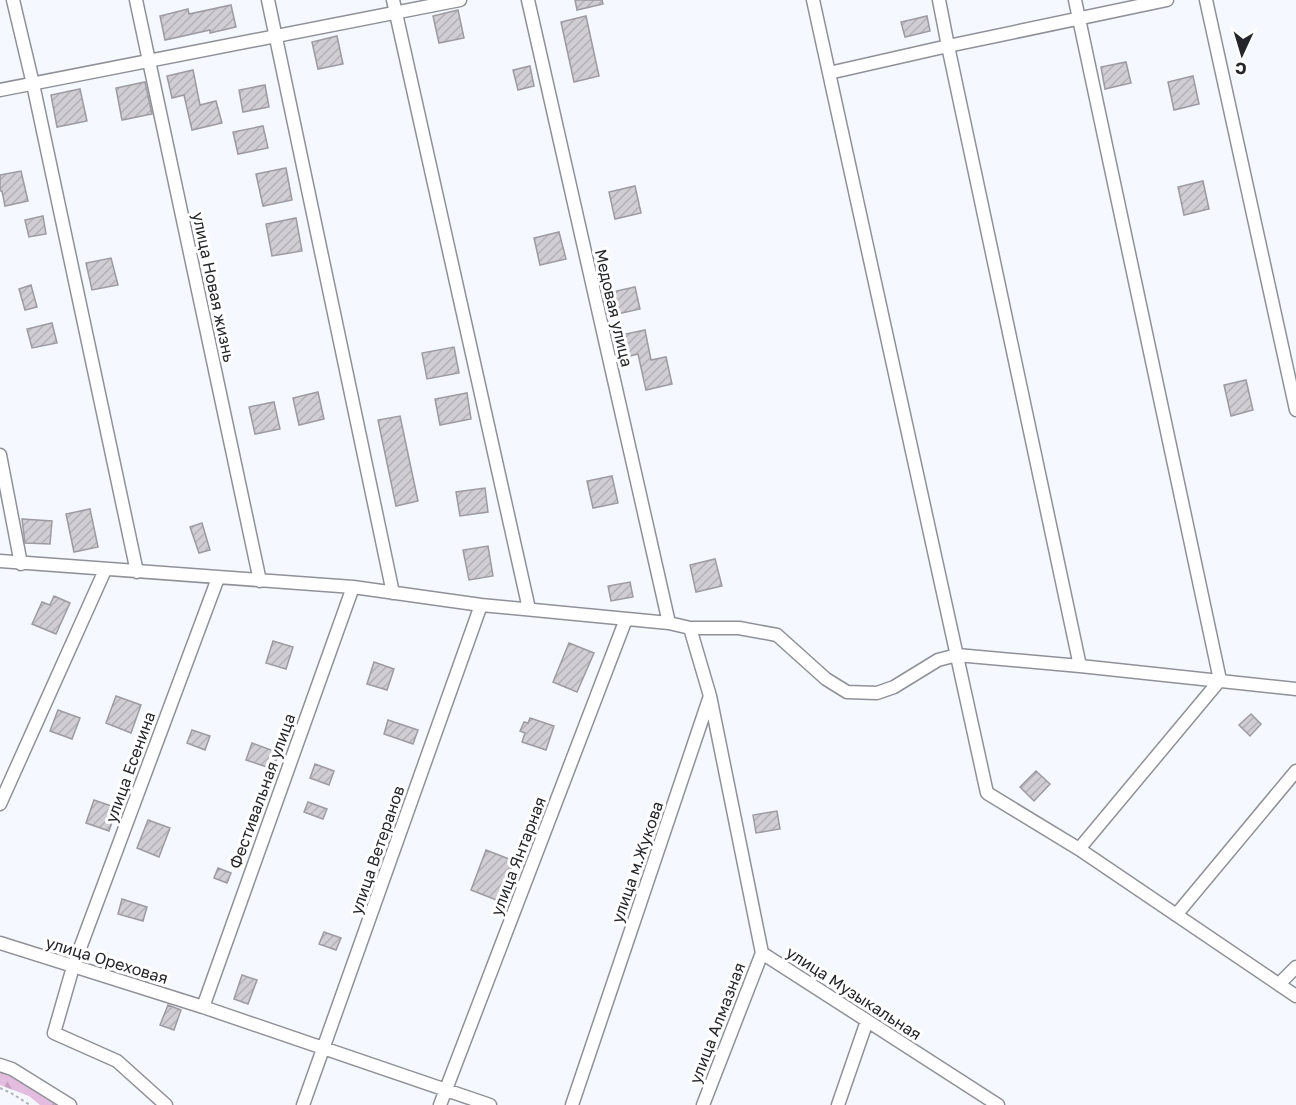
<svg xmlns="http://www.w3.org/2000/svg" width="1296" height="1105" font-family="'Golos Text',sans-serif">
<style>
.forest{fill:url(#forest-firs)}
.building{fill:url(#building-hatch);stroke:#9d9ba1;stroke-width:1.5}
.lines{fill:none;stroke-linecap:round;stroke-linejoin:round}
.minor-casing{stroke:#8f9197;stroke-width:15}
.path{stroke:#b2b4ba;stroke-width:2;stroke-dasharray:3 3;stroke-linecap:butt}
.minor{stroke:#fff;stroke-width:12}
.labels{text-anchor:middle;stroke-width:6;stroke-linejoin:round;paint-order:stroke}
.street-label{font-size:16px;fill:#252629;stroke:#fff}
</style>
<defs>
<pattern id="forest-firs" width="22" height="20" patternUnits="userSpaceOnUse" patternTransform="scale(1.5)"><rect width="22" height="20" fill="#e3bcdf"/><path d="M5 1l3.5 6h-7zM16 11l3.5 6h-7z" fill="#c3a1bf"/></pattern>
<pattern id="building-hatch" width="6" height="6" patternUnits="userSpaceOnUse" patternTransform="scale(1.5)"><rect width="6" height="6" fill="#d0ced4"/><path d="M-1 1l2-2M0 6l6-6M5 7l2-2" fill="none" stroke="#b2b1b6"/></pattern>
</defs>
<rect width="100%" height="100%" fill="#f5f8fe"/>
<path class="forest" d="M0 1070 3 1071 56 1105H40L29 1096 0 1085Z"/>
<path class="building" d="M575 0H602L603 4 577 10Z
M231 5 236 27 210 33V30L165 40 160 16 188 9 189 14Z
M458 10 464 38 439 43 433 16Z
M586 16 599 76 574 82 561 22Z
M927 16 930 31 905 37 901 22Z
M337 36 343 64 318 69 312 42Z
M1126 62 1131 83 1105 89 1101 67Z
M530 66 534 86 518 90 513 70Z
M193 70 200 105 216 101 222 123 192 130 184 95 172 98 167 76Z
M1193 76 1199 104 1174 110 1168 82Z
M145 82 152 114 122 120 116 88Z
M265 85 269 107 243 112 239 90Z
M80 89 87 121 57 127 51 95Z
M263 126 268 148 238 154 233 132Z
M286 168 292 200 263 206 256 174Z
M21 171 28 201 5 206 2 191H0V175Z
M1203 181 1209 209 1184 215 1178 187Z
M635 186 641 213 615 219 609 192Z
M43 216 46 234 29 237 25 220Z
M296 218 302 251 272 256 266 224Z
M559 232 566 259 540 265 534 238Z
M111 258 118 285 92 290 86 263Z
M31 285 37 307 25 310 19 289Z
M635 287 640 309 617 314 612 292Z
M52 323 57 343 32 348 27 329Z
M645 330 651 360 666 357 672 384 646 390 638 354 626 357 621 335Z
M454 347 459 373 427 379 422 353Z
M1246 380 1253 410 1231 416 1224 385Z
M318 392 324 419 299 425 293 398Z
M467 393 471 419 440 425 435 399Z
M274 402 280 429 255 434 249 407Z
M400 416 418 501 396 506 378 420Z
M612 476 618 503 593 508 587 481Z
M485 488 488 512 460 516 456 492Z
M90 509 98 547 74 552 66 514Z
M22 519 52 521 50 544 25 543Z
M202 523 210 550 199 553 190 527Z
M488 546 493 576 469 580 463 550Z
M715 559 722 586 696 592 690 565Z
M630 582 633 597 611 601 608 586Z
M54 596 70 603 56 634 32 624 42 602 50 605Z
M273 641 293 647 286 669 266 663Z
M569 643 594 653 577 692 553 682Z
M374 662 394 669 387 690 367 684Z
M116 696 141 705 131 733 106 723Z
M58 710 80 718 72 739 50 731Z
M1251 714 1261 724 1250 736 1239 725Z
M530 718 554 726 546 750 522 742 525 733 520 731 524 722 528 723Z
M388 720 418 730 413 744 384 734Z
M192 730 210 736 205 750 187 743Z
M252 743 279 753 273 769 246 760Z
M315 764 334 771 329 785 310 778Z
M1036 771 1050 784 1034 801 1020 787Z
M94 800 117 808 109 831 86 823Z
M308 802 327 809 323 819 304 812Z
M777 811 780 829 756 833 753 815Z
M148 820 170 828 159 857 137 848Z
M486 850 514 861 499 901 471 890Z
M218 868 231 873 227 883 214 878Z
M122 899 147 907 143 921 118 914Z
M324 932 341 938 336 950 319 944Z
M242 975 257 980 248 1004 234 999Z
M168 1005 181 1010 174 1030 160 1025Z"/>
<g class="lines">
<g class="minor-casing">
<path id="minor" d="M13 0 33 84 137 572
M136 0 260 581
M268 0 393 593
M393 0 529 609
M528 0 669 623
M813 0 987 793 1079 849 1296 996
M939 0 948 46 1167 0
M1075 0 1220 680 1079 849
M1206 0 1296 410
M0 90 460 0
M0 455 21 564
M0 561 353 587 481 605 669 623 690 628H739L777 635 826 679 847 692 877 693 894 687 938 660 957 655 1080 666 948 46 829 73
M1080 666 1296 689
M710 696 762 953 998 1105
M0 804 105 570
M1176 915 1296 771
M0 943 203 1007 490 1105
M1279 984 1296 967
M203 1007 353 587
M0 1065 12 1069 70 1105
M166 1105 117 1061 54 1033 73 967 218 578
M303 1105 481 605
M440 1105 626 619
M572 1105 710 696 690 628
M703 1105 762 953
M838 1105 867 1021"/>
</g>
<path class="path" d="M0 1088 11 1093 30 1105"/>
<use href="#minor" class="minor"/>
</g>
<g class="labels">
<g class="street-label">
<text transform="translate(214 287) rotate(78)" y="6">улица Новая жизнь</text>
<text transform="translate(614 308) rotate(77)" y="6">Медовая улица</text>
<text transform="translate(130 767) rotate(-70)" y="6">улица Есенина</text>
<text transform="translate(262 791) rotate(-70)" y="6">Фестивальная улица</text>
<text transform="translate(377 850) rotate(-71)" y="6">улица Ветеранов</text>
<text transform="translate(518 856) rotate(-69)" y="6">улица Янтарная</text>
<text transform="translate(637 862) rotate(-71)" y="6">улица м.Жукова</text>
<text transform="translate(107 960) rotate(17)" y="6">улица Ореховая</text>
<text transform="translate(854 993) rotate(33)" y="6">улица Музыкальная</text>
<text transform="translate(717 1023) rotate(-69)" y="6">улица Алмазная</text>
</g>
</g>
<g transform="translate(1242 54) rotate(184)" stroke="#ffffff" stroke-width="4.5" paint-order="stroke">
<path d="M0-4.5L10 22L0 15L-10 22Z" fill="#252629"/>
<text y="-9" font-size="16" font-weight="bold" text-anchor="middle" fill="#252629">С</text>
</g>
</svg>
